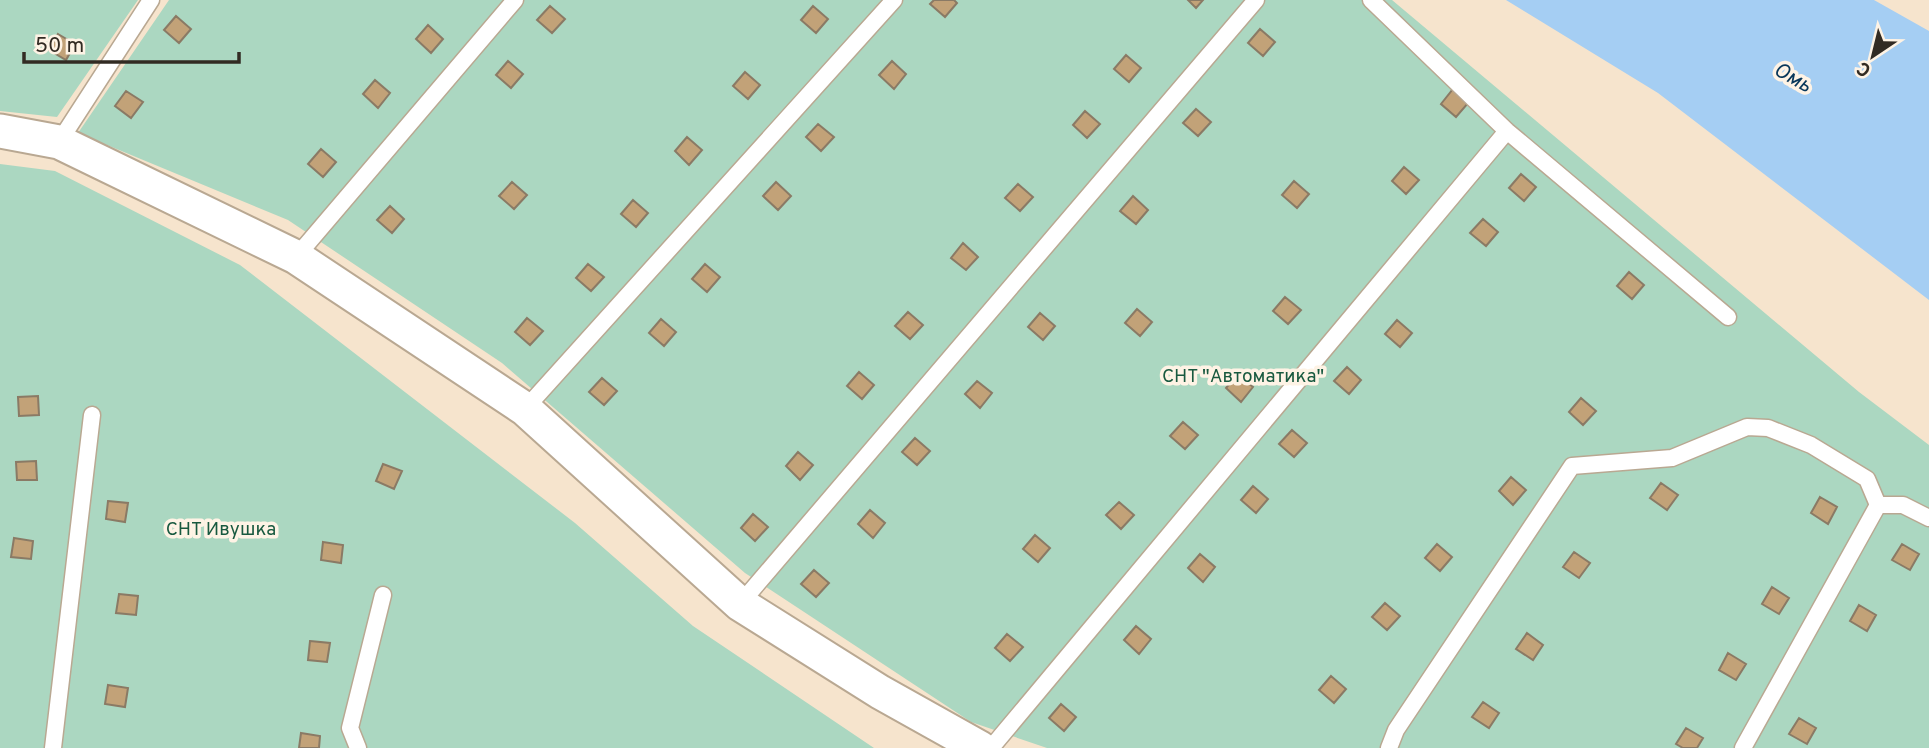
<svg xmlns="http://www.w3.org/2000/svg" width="1929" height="748" font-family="Overpass,sans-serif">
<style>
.green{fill:#abd7c1}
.water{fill:#a5cef3}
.building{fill:#c2a278;stroke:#8a7a65;stroke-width:2}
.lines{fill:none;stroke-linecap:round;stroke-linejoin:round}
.lane-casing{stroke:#b9a892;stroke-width:19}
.street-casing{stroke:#b9a892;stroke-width:37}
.lane{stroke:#fff;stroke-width:16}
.street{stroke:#fff;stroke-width:33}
.labels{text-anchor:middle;stroke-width:7;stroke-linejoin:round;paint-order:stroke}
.park-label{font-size:19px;fill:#18593f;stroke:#fef3e5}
.water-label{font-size:21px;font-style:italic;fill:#08375a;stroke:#fef3e5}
</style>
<rect width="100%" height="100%" fill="#f6e4cd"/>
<path class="green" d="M0 0H138L57 117 0 111Z
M169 0H1392L1859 392 1929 445V748H1047L971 722 745 573 502 363 288 220 78 133Z
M0 164 55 171 240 265 575 523 693 626 874 748H0Z"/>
<path class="water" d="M1506 0H1874L1929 31V300L1658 93Z"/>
<path class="building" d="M934 0H954L957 3 945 17 930 4Z
M1188 0H1203L1196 8Z
M550 6 565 19 552 33 537 20Z
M813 6 828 19 816 33 801 20Z
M176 16 191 29 179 43 164 30Z
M428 25 443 39 431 53 416 39Z
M1260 29 1275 42 1263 56 1248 43Z
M58 34 75 44 66 60 49 50Z
M1126 55 1141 68 1129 82 1114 69Z
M508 61 523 74 511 88 496 75Z
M892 61 906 74 894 89 879 75Z
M745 72 760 85 748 99 733 86Z
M375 80 390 93 378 108 363 94Z
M1453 89 1469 102 1456 117 1441 104Z
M126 91 143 102 131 118 115 106Z
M1196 109 1211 122 1198 136 1183 123Z
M1085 111 1100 124 1087 138 1073 125Z
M818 124 834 137 821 151 806 137Z
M687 137 702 150 689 165 675 151Z
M321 149 336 162 323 177 308 164Z
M1404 167 1419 180 1406 194 1392 181Z
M1521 174 1536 187 1524 201 1509 188Z
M1294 181 1309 194 1297 208 1282 195Z
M512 182 527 195 514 209 499 196Z
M776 182 791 196 778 210 763 196Z
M1018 184 1033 197 1020 211 1005 198Z
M1133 196 1148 210 1136 224 1120 211Z
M633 200 648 213 636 227 621 214Z
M390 206 404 219 392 233 377 220Z
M1483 219 1498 232 1486 246 1470 233Z
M963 243 978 257 966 270 951 258Z
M588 264 604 277 591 291 576 278Z
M705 264 720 277 707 292 692 279Z
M1629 272 1644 285 1632 299 1617 286Z
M1285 297 1301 310 1288 324 1273 311Z
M1137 309 1152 322 1140 336 1125 323Z
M908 312 923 325 910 339 895 326Z
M1040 313 1055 326 1043 340 1028 327Z
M527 318 543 331 530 345 515 332Z
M661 319 676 332 664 346 649 333Z
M1397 320 1412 333 1400 347 1385 334Z
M1347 367 1361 380 1349 394 1334 381Z
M859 372 874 385 862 399 847 386Z
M1238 374 1253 387 1241 402 1226 388Z
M602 378 617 391 604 405 589 392Z
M977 381 992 393 980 408 965 394Z
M38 396 39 415 19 416 18 397Z
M1581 398 1596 411 1583 425 1569 412Z
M1183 422 1198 435 1185 449 1170 436Z
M1292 430 1307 443 1294 457 1279 444Z
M915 438 930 451 917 465 902 452Z
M798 452 813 465 800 480 786 466Z
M36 461 37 480H17L16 462Z
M383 464 402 471 394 489 376 481Z
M1511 477 1526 490 1513 505 1499 491Z
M1661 483 1678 495 1667 510 1650 498Z
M1253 486 1268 499 1256 513 1241 500Z
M1820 497 1837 507 1828 524 1811 513Z
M108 501 128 503 125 522 106 519Z
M1119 502 1134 515 1121 529 1106 515Z
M870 510 885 523 873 538 858 524Z
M753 514 768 527 755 541 741 528Z
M1035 535 1050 548 1038 562 1023 549Z
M14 538 33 541 31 559 11 557Z
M323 542 343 545 341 563 321 560Z
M1437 544 1452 557 1440 571 1425 558Z
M1902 544 1919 554 1910 570 1892 560Z
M1574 552 1590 563 1579 578 1563 567Z
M1200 554 1215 567 1203 582 1188 568Z
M814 570 829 583 816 597 801 584Z
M1772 587 1789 598 1779 614 1762 604Z
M119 594 138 596 136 615 116 613Z
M1385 603 1400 616 1387 630 1372 617Z
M1859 605 1876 615 1867 631 1850 621Z
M1136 626 1151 639 1139 654 1124 640Z
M1527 633 1543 645 1533 660 1516 649Z
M1007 634 1023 647 1010 661 995 648Z
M310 641 330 643 327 662 308 660Z
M1728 653 1746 664 1736 680 1719 670Z
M1331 676 1346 689 1334 703 1319 690Z
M108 685 128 688 125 707 105 704Z
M1483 702 1499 713 1489 728 1472 717Z
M1061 704 1076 717 1064 731 1049 718Z
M1799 718 1816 728 1807 744 1789 734Z
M1686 728 1703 738 1697 748H1683L1676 744Z
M301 733 320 736 319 748H299Z"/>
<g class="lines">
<g class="lane-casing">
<path id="lane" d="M1371 0 1507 131 1728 317
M59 142 151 0
M296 257 515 0
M525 409 894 0
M740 604 1256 0
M53 748 92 415
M358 748 350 728 383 595
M991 748 1507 131
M1389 748 1396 730 1572 466 1672 458 1747 427 1768 428 1811 445 1867 479 1878 505H1903L1929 518
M1743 748 1878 505"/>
</g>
<g class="street-casing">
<path id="street" d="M0 131 59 142 296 257 525 409 740 604 880 692 980 748"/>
</g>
<use href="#lane" class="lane"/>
<use href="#street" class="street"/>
</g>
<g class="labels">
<g class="park-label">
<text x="1243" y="382">СНТ "Автоматика"</text>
<text x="221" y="535">СНТ Ивушка</text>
</g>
<g class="water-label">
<text transform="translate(1793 77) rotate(30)" y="7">Омь</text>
</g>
</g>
<g transform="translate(1873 56) rotate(215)" stroke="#fef3e5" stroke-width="5" paint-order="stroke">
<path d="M0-5L12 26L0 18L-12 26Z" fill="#322b23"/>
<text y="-10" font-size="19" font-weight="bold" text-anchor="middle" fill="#322b23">С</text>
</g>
<path d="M24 52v10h215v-10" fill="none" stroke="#322b23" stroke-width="3.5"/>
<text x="35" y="52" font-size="21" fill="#322b23" stroke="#fef3e5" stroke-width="5" paint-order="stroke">50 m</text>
</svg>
